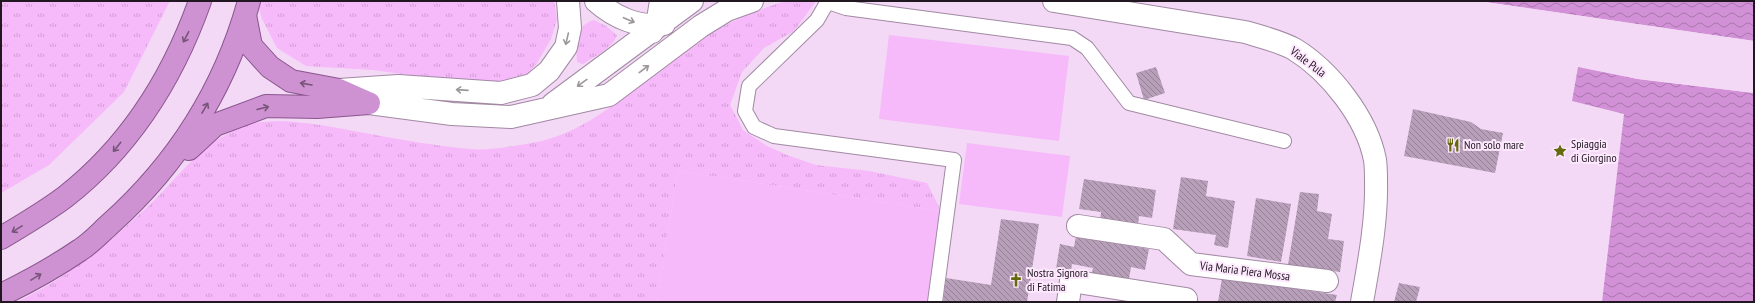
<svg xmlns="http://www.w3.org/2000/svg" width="1755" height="303" font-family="'PT Sans Narrow',sans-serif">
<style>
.grass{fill:url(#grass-tufts)}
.garden{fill:#f6b9fa}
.water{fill:url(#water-waves)}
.pier{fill:#f3d9f5}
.building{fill:url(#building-back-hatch)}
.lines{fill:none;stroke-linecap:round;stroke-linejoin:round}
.service-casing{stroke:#a189a3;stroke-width:16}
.minor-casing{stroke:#a189a3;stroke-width:24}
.tertiary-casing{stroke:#a189a3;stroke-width:24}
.trunk-casing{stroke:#89558d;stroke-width:24}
.service{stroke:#fff;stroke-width:14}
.minor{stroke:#fff;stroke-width:22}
.tertiary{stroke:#fff;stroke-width:22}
.trunk{stroke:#ce92d2;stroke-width:22}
.oneway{stroke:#9b979b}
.oneway2{stroke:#775479}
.labels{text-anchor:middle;stroke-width:4;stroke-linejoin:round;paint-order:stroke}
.street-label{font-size:12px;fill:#201720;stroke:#fde8fe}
.poi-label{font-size:12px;fill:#201720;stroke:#fde8fe;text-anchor:start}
</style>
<defs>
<pattern id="grass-tufts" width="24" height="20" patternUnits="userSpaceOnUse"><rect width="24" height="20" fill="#f6b9fa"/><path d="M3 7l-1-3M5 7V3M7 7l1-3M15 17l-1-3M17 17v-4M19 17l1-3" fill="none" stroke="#d39ed6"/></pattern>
<pattern id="water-waves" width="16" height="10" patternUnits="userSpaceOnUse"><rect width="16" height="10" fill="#d291d7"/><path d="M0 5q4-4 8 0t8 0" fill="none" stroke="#aa75ae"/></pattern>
<pattern id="building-back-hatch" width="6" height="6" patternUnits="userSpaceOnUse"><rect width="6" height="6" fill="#b89fb9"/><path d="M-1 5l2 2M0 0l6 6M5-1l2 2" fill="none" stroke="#958196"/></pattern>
</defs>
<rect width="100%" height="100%" fill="#f3d9f5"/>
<path class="grass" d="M1 1H170L124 92 49 165 1 193Z
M231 1H554L557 19 551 39 537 63 527 75 506 84 487 86 373 70 306 66 277 48 262 19 258 5Z
M786 1H816L794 31 764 48 742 72 730 105 743 130 767 146 787 155 816 165 869 171 927 183 941 211 678 171 657 302H16C62 281 104 247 141 213 177 181 196 145 244 126 278 114 336 128 370 134 403 140 437 146 470 149 487 151 514 146 531 143 589 134 631 89 677 56 711 31 745 13 786 1Z
M594 20 606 26 617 35C613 48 594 57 583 64L577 62C576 46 575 25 594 20Z"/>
<path class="garden" d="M889 35 1069 56 1059 141 879 119Z
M967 143 1070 156 1062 217 959 204Z
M678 171 941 211 928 302H657Z"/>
<path class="water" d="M1479 1H1754V41Z
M1578 67 1638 79 1754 93V302H1602L1624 114 1572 101Z"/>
<path class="pier" d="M1477 1 1754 41V43L1479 3Z
M1578 65 1638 77 1754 91V93L1638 79 1576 66Z"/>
<path class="building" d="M1156 67 1165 93 1144 100 1136 73Z
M1413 109 1471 122 1481 129 1503 133 1495 173 1404 156Z
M1181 177 1208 181 1206 196 1235 201 1228 248 1214 245 1216 235 1173 229Z
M1084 179 1156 190 1152 218 1139 216 1138 226 1100 221 1101 212 1079 209Z
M1300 192 1319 194 1317 211 1332 214 1328 239 1344 241 1340 272 1288 265Z
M1256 198 1291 204 1281 262 1247 256Z
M1001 219 1039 224 1027 302H943L946 278 991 285Z
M1076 236 1149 249 1145 270 1131 267 1129 279 1092 273 1093 268 1072 264 1071 271 1056 269 1060 244 1074 247Z
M1222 278 1337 295 1335 302H1218Z
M1399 283 1420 287 1416 302H1394Z"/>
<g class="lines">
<g class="service-casing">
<path id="service" d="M828 1 817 20 749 86 745 111 754 127 774 136 954 160 935 302
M828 2 846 8 1072 38 1087 48 1129 103 1284 141"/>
</g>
<g class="minor-casing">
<path id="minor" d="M1078 226 1164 239 1191 264 1327 281
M1068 302 1071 281 1186 299"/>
</g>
<g class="tertiary-casing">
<path id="tertiary" d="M596 1C614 17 640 29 664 24
M1054 1 1245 32C1262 37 1279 41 1294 49 1330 71 1367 118 1375 160 1376 166 1376 174 1376 181 1377 221 1369 262 1362 302
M652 32 657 25 661 1
M339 90 398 86 501 93 532 85 549 71 566 47 570 28 568 1
M369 103 452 114 511 117 609 95 701 26 727 10 752 1
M553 104 692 1"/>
</g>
<g class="trunk-casing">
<path id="trunk" d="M245 15 251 46 270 67 291 81 339 90 366 102
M189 149 215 125 266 106 317 107 369 103
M1 238C23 225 45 212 65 197 129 147 173 77 200 1
M1 295C28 282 55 267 80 250 91 243 100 233 110 224 177 164 225 88 249 1"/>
</g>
<use href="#service" class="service"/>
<use href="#minor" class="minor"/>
<use href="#tertiary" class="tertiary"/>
<use href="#trunk" class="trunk"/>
</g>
<defs><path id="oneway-shaft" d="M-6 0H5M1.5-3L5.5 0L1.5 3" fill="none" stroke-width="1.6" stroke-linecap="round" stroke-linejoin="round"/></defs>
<g class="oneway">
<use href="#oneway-shaft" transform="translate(629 20) rotate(23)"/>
<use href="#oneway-shaft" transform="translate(567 39) rotate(103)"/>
<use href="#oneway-shaft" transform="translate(644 69) rotate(-37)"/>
<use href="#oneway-shaft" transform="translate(582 83) rotate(144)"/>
<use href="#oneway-shaft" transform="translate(462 90) rotate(-176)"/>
</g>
<g class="oneway2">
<use href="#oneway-shaft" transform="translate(186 37) rotate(117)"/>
<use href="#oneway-shaft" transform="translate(306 84) rotate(-170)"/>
<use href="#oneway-shaft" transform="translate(205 108) rotate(-60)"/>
<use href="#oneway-shaft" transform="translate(263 108) rotate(-14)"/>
<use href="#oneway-shaft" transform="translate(117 147) rotate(129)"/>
<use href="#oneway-shaft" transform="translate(17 229) rotate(149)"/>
<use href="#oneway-shaft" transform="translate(36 277) rotate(-31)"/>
</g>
<defs>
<g id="restaurant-bare" transform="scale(1.08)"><path d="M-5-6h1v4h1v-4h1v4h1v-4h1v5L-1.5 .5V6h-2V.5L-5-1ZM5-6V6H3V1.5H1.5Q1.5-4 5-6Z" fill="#636a0c" stroke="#fde8fe" stroke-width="2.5" paint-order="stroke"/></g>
<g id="sight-bare" transform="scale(1.08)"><path d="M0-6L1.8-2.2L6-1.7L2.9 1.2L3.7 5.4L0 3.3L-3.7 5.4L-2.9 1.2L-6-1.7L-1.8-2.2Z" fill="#636a0c" stroke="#fde8fe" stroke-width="2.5" paint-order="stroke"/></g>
<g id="church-bare" transform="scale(1.08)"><path d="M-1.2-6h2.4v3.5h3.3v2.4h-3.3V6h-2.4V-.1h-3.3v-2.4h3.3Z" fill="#636a0c" stroke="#fde8fe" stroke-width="2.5" paint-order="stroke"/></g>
</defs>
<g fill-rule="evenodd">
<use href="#restaurant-bare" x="1453" y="145"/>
<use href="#sight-bare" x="1560" y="151"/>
<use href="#church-bare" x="1016" y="280"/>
</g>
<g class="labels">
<g class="street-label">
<text transform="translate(1308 62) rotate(37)" y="4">Viale Pula</text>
<text transform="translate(1245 271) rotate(7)" y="4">Via Maria Piera Mossa</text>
</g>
<g class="poi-label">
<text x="1571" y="148">Spiaggia<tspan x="1571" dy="14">di Giorgino</tspan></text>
<text x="1464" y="149">Non solo mare</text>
<text x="1027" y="277">Nostra Signora<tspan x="1027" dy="14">di Fatima</tspan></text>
</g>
</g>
<rect width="1755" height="303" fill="none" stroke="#201720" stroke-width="4"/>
</svg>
